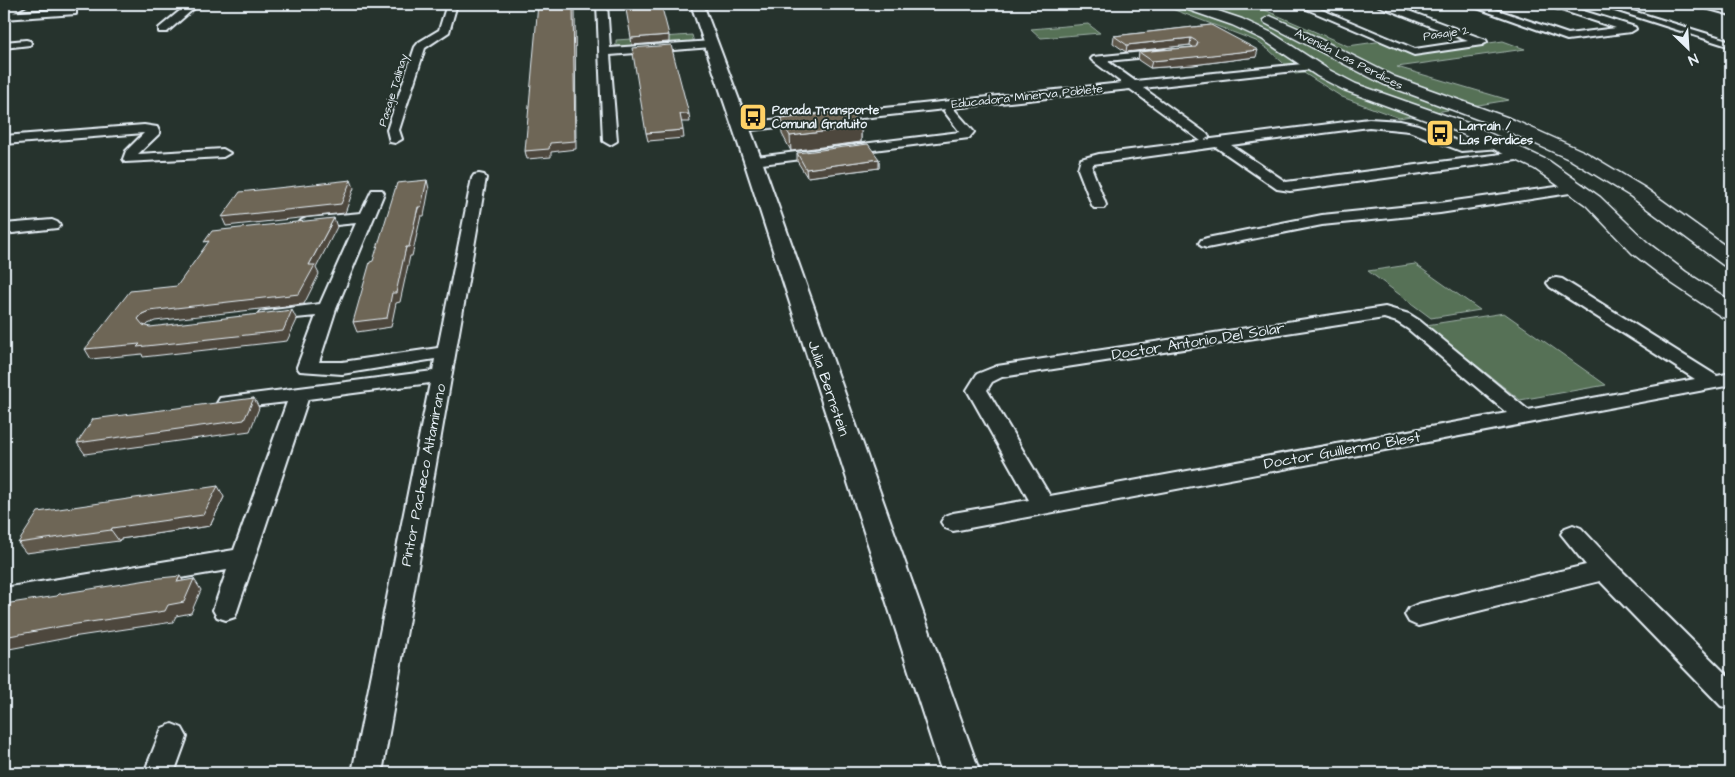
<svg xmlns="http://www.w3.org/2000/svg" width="1735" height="777" font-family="'Architects Daughter',sans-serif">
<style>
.green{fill:#567157;stroke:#9fb1a8}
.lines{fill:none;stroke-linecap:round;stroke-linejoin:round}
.minor-casing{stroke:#e8f1f8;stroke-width:4}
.tertiary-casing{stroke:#e8f1f8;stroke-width:4}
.primary-casing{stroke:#e8f1f8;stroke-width:3}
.minor{fill:#26332d;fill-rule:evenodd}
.tertiary{fill:#26332d;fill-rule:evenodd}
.primary{fill:#26332d;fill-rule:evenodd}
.wall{fill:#5f584b;stroke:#e8f1f8}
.shaded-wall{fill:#4d473d;stroke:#e8f1f8}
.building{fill:#6e6657;stroke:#e8f1f8}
.labels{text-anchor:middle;stroke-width:4;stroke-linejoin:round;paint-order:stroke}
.far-street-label{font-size:12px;fill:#e8f1f8;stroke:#26332d}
.far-poi-label{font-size:12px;font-weight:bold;fill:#e8f1f8;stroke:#26332d;text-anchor:start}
.street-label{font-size:15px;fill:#e8f1f8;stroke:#26332d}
</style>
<rect width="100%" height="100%" fill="#26332d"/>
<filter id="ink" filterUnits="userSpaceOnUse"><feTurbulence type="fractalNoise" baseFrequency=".02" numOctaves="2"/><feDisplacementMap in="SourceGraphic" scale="10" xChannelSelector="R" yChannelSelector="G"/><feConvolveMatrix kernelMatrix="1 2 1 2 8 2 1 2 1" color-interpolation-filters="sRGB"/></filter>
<g filter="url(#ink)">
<path class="green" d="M1159 4H1251L1348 46 1383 41 1414 54 1503 41 1525 49 1397 67 1509 100 1399 118 1342 97 1304 73 1295 74 1269 50 1256 41Z
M1088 24 1100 33 1041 38 1031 29Z
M692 35 694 43 616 48V40Z
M1415 264 1480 310 1431 318 1368 271Z
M1504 313 1606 385 1520 400 1426 325Z"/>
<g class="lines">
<g class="minor-casing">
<path id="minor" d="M188 4H199L167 32H159V28Z
M447 4H457L449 32 425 48 399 130 402 139 395 143 390 142 387 130 415 47 419 42 439 30Z
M597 4H607L610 48 712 41 717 44 712 47 610 55 617 141 610 145 603 141Z
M1295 4H1308L1415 49 1468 41 1379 6 1377 4H1390L1486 40 1487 42 1482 45 1414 55Z
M1466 4H1480L1568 34 1616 28 1549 6 1547 4H1561L1635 27 1636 29 1631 32 1567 40Z
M1596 4H1610L1731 41V47Z
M73 9 76 10V14L4 19V13Z
M26 40 30 41 31 43 30 45 4 48V42Z
M1164 50 1168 51 1169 53 1168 55 1107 61 1135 81 1312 63 1318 66 1312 69 1143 88 1207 134 1209 137 1204 140 1369 119 1400 121 1418 125 1462 143 1501 140 1508 144 1501 148 1461 151 1409 131 1369 127 1231 145 1286 182 1524 151 1531 155 1524 159 1290 191 1277 189 1216 147 1093 164 1092 169 1106 205 1104 208H1094L1092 205 1078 169 1081 159 1099 154 1201 141 1130 89 953 108 974 132 969 138 753 165 748 164 746 161 748 158 960 132 944 111 945 109 741 131 735 127 741 123 1122 83 1093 61 1091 59 1093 57Z
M144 125 157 127 160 133 138 154 223 149 230 153 223 157 125 162 123 159 126 151 144 133 4 144V136Z
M479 174 484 175 486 178 382 773H352L430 383 308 399 235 617 226 620 217 617 213 610 227 570 4 608V588L234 550 287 402 227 409 220 408 217 403 220 398 433 371 435 359 342 374 300 371 297 367 316 316 266 321 260 320 257 316 260 312 266 311 320 304 356 223 307 228 302 226 299 223 302 220 307 218 361 213 372 190H382L384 193 336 309 319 362H342L438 348 472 178 474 175Z
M1578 184 1583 185 1585 188 1583 191 1440 213 1322 225 1207 248 1201 246 1199 243 1201 240 1207 238 1322 215 1440 203Z
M52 220 57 222 60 225 57 228 4 234V224Z
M1556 278 1562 279 1717 376 1731 373V385L953 531 945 528 941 522 945 516 953 513 1029 500 967 390 977 374 997 366 1385 307 1409 314 1420 321 1528 410 1695 379 1550 287 1547 283 1550 279ZM1384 318 1397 322 1408 329 1507 413 1050 496 987 390 992 382 1002 377Z
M1573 525 1581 528 1614 563 1731 679V709L1721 706 1600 581 1418 626 1409 622 1405 615 1409 608 1418 604 1586 565 1561 534 1565 528Z
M172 724 182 728 187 737 174 773H144L162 728Z"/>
</g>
<g class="tertiary-casing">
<path id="tertiary" d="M14 4H28L4 18V9Z
M691 4H703L762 161 980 773H942L744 161Z
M1700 4H1718L1731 7V15L1702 7Z"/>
</g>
<g class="primary-casing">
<path id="primary" d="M1178 4H1197L1242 19 1272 33 1329 70 1356 84 1470 124 1549 161 1600 197 1648 243 1686 272 1731 301V319L1722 317 1670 282 1632 253 1586 205 1535 169 1458 132 1344 90 1317 76 1262 39 1232 25 1180 7Z
M1270 16 1302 30 1395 77 1509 118 1585 152 1645 188 1731 250V267L1723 265 1630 196 1571 160 1496 126 1383 84 1265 23 1263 20Z"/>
</g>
<use href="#minor" class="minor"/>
<use href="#tertiary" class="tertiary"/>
<use href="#primary" class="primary"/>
</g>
<path class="wall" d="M1211 25 1256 57 1193 65 1150 68 1138 60 1139 52 1193 47 1190 45 1126 52 1113 43 1114 36Z
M781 119 861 127V142L791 151 782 134Z
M797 153 879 159V168L807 177 797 161Z
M224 497 210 526 120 539 119 541 26 553 18 543Z"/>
<path class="shaded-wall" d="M573 4H575L576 149 551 152V157L527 159 525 151 550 143Z
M669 35V42L632 45 631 38Z
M1191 38 1190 45 1126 52 1127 45Z
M1258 50 1256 57 1193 65 1150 68 1152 61Z
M680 114H689L690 122H681Z
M861 127V142L791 151 790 136Z
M683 130 684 138 648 141 646 133Z
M879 159V168L807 177 806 169Z
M351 180 354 188 345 213 226 226 222 217Z
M427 180 429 189 424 216H421L412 256H410L400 302 396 303 391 327 357 332 353 322 392 293Z
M334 218 337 227 316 268 319 274 304 304 155 321 148 324 144 329 138 319 142 314 149 311 309 265Z
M292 310 297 320 287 341 143 357 142 354 91 359 85 349Z
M254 398 259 408 250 431 85 454 77 443Z
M218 486 224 497 210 526 120 539 119 541 111 530 112 528Z
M180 576 187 587 177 582Z
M194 579 201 590 191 613 176 616 173 622 72 637 4 650V637Z"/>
<path class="building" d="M538 4H573L575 141 550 143 549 149 525 151Z
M625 4H661L669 35 631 38Z
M1211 25 1258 50 1194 57 1152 61 1139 52 1196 47 1198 42 1191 38 1127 45 1114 36Z
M671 45 689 114H680L683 130 646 133 632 48Z
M849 111 861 127 790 136 781 119Z
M868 144 879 159 806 169 797 153Z
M351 180 341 204 222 217 240 192Z
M427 180 421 207H418L409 247H406L396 293H392L387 318 353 322 370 262 373 261 397 183Z
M334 218 309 265H315L299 294 149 311 142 314 138 319 143 325 150 327 292 310 283 331 137 347 140 344 85 349 130 291 177 286 209 241 204 242 212 231Z
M254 398 244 420 77 443 93 419Z
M218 486 203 515 112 528 111 530 18 543 38 512Z
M180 576 177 582 194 579 184 602 168 605 165 611 63 626 4 637V604L57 596 59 594 160 578Z"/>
</g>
<defs>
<g id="bus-square" transform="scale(1.4375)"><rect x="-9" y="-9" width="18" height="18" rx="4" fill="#ffd166" stroke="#26332d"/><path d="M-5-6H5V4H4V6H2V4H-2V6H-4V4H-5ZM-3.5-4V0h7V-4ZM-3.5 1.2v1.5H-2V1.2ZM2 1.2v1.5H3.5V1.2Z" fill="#111"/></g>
</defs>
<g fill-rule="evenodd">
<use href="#bus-square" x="753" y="117"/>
<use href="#bus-square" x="1440" y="133"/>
</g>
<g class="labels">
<g class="far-street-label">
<text transform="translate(1446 33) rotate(-8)" y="4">Pasaje 2</text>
<text transform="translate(1349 59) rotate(27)" y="4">Avenida Las Perdices</text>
<text transform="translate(393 90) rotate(-73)" y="4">Pasaje Talinay</text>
<text transform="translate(1027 96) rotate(-6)" y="4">Educadora Minerva Poblete</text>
</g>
<g class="far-poi-label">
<text x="772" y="114">Parada Transporte<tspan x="772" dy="14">Comunal Gratuito</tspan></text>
<text x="1459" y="130">Larraín /<tspan x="1459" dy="14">Las Perdices</tspan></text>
</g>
<g class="street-label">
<text transform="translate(1198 341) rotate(-9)" y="5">Doctor Antonio Del Solar</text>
<text transform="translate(829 388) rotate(71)" y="5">Julia Bernstein</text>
<text transform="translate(1342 450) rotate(-10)" y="5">Doctor Guillermo Blest</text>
<text transform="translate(423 475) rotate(-79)" y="5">Pintor Pacheco Altamirano</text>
</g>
</g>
<rect width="1735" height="777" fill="none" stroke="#26332d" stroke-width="20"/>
<rect x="10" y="10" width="1715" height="757" fill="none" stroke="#e8f1f8" stroke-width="2" filter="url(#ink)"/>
<g transform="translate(1688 48) rotate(155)" stroke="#26332d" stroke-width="4" paint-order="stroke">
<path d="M0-4L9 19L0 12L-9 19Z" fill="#e8f1f8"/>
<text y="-8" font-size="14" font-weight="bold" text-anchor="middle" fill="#e8f1f8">N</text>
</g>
</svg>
